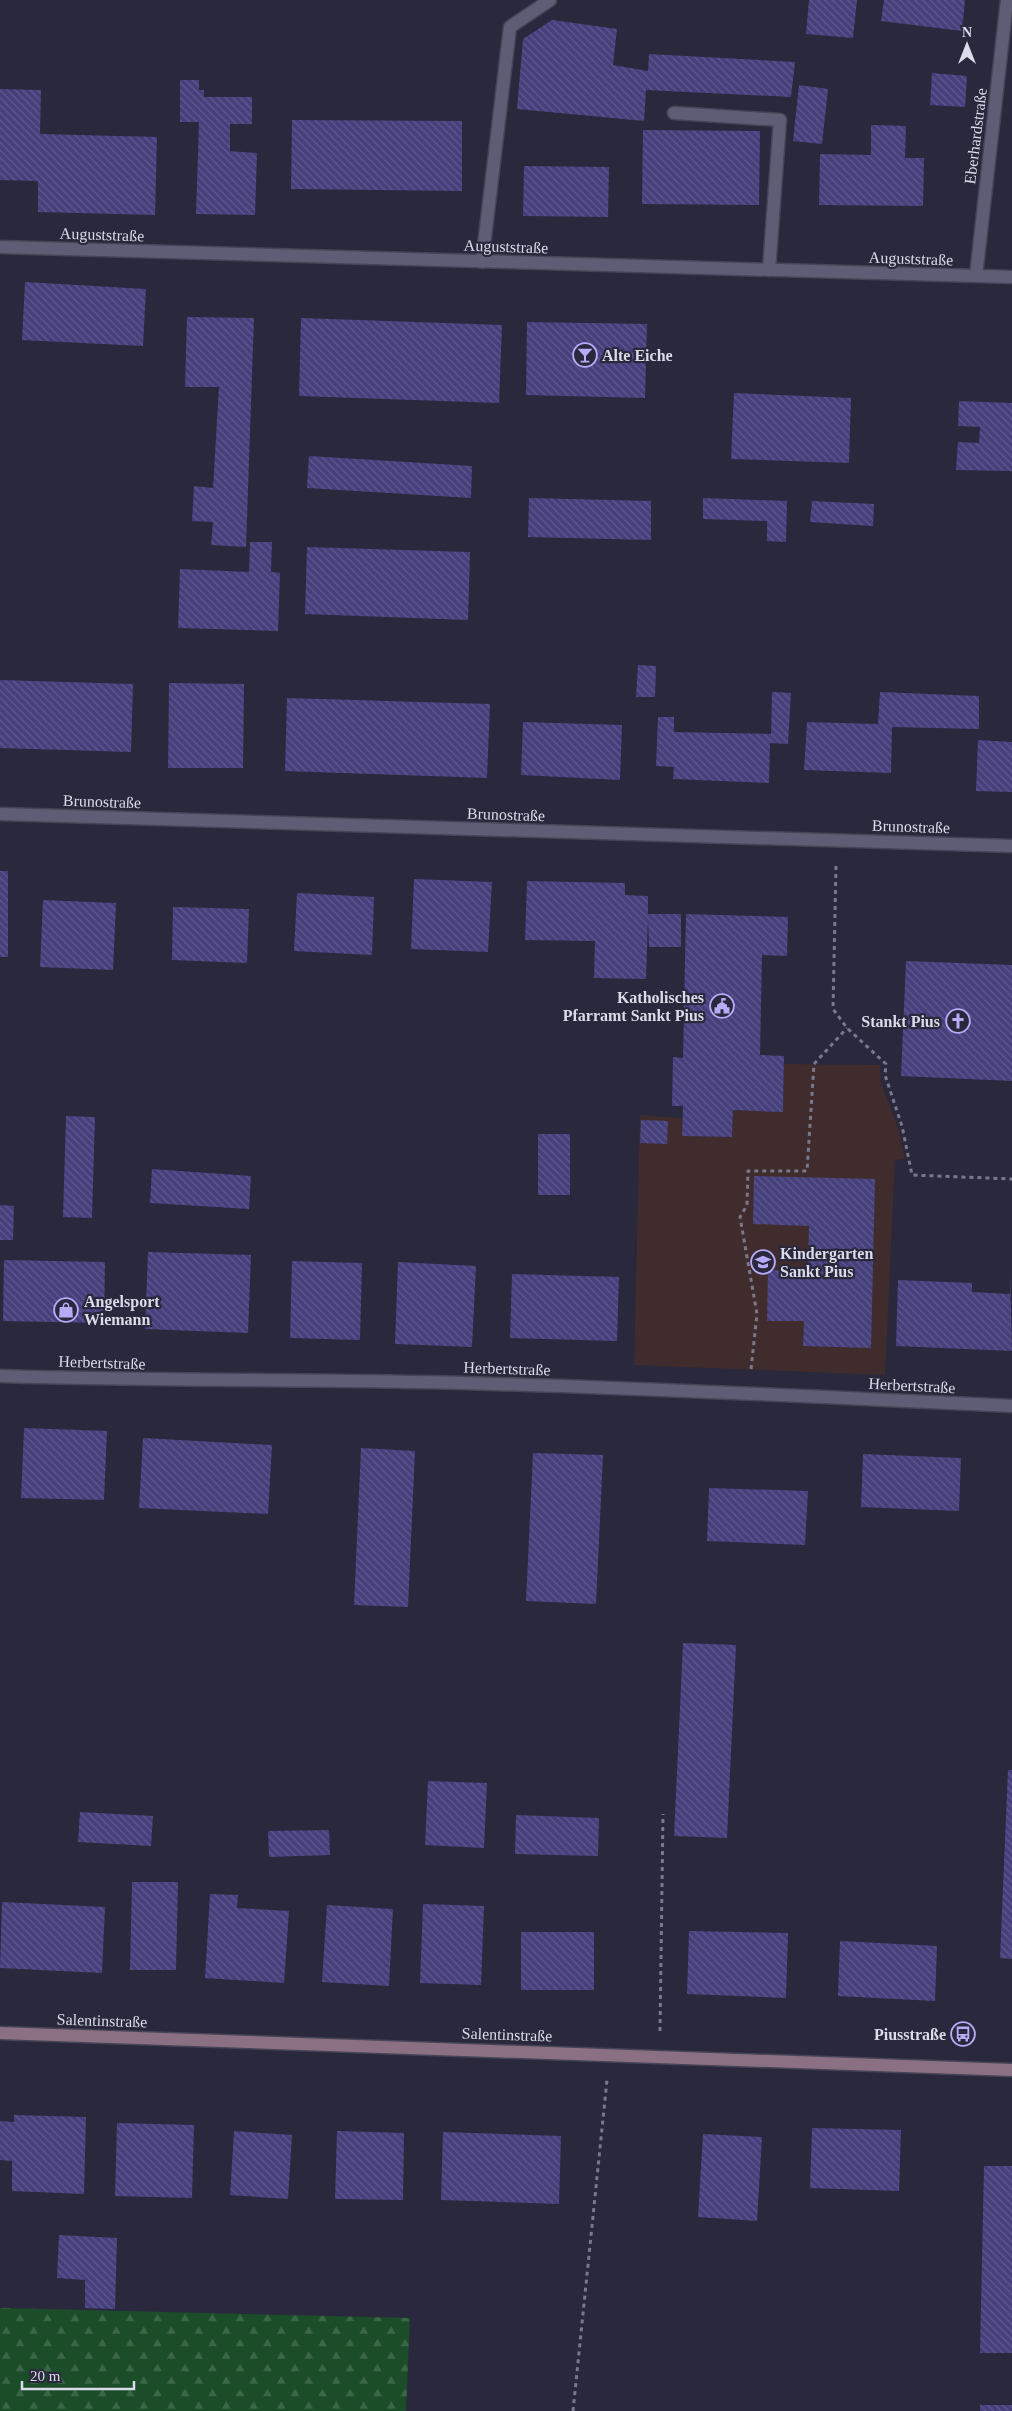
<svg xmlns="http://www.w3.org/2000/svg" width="1012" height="2411" font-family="Georgia,serif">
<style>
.education{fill:#402c2c}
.forest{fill:url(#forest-firs)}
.building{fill:url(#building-back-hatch)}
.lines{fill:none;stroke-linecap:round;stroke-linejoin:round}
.lane-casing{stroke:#464557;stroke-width:15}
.street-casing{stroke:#464557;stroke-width:15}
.secondary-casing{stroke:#464557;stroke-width:15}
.path{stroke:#79798b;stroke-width:3;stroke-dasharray:4 4;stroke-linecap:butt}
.lane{stroke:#5d5d75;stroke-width:12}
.street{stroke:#5d5d75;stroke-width:12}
.secondary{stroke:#8b6f82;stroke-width:12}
.labels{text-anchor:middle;stroke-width:4.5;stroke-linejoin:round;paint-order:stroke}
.street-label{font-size:16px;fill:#dbdbe9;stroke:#29283d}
.poi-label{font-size:16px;font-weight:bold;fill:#dbdbe9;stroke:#29283d;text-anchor:start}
</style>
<defs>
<pattern id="forest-firs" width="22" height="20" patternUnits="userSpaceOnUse" patternTransform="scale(1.25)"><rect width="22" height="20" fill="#1b4d29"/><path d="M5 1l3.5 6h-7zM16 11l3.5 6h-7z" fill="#3c6648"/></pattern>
<pattern id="building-back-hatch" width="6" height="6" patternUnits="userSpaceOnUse" patternTransform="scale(1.25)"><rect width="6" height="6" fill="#453f7c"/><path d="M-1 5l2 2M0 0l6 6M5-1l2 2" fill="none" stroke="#5f5a8f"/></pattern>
</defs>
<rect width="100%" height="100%" fill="#29283d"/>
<path class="education" d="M784 1064 880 1065 881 1083 899 1130 905 1159 895 1160 885 1375 634 1365 640 1115 682 1118V1136L732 1137 733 1110 783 1111Z"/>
<path class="forest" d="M0 2308 410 2318 406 2411H0Z"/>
<path class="building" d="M809 0H857L853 38 806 34Z
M884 0H965L962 31 881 21Z
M552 20 617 29 613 65 648 71 649 54 795 62 791 97 646 90 644 121 517 109 523 39Z
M932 73 967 76 965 107 930 105Z
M180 80H199V90H204V97H252V124H230V151L257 153 255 215 196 214 199 122H180Z
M799 85 828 89 822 144 793 141Z
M0 89 41 90 40 134 157 137 155 215 38 212V181L0 180Z
M292 120 462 121V191L291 189Z
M871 125 906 126 905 158H924L923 206 819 205 820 154 871 155Z
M643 130 760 131 759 205 642 204Z
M524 166 609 167 608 217 523 216Z
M25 282 146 289 143 346 22 340Z
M187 317 254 318 246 547 211 545 213 522 192 521 194 486 213 488 219 387H185Z
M301 318 502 325 499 403 299 396Z
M527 322 647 324 645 398 526 395Z
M734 393 851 398 849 463 731 459Z
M959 401 1012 403V471L956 470 958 442 979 443 980 427 958 426Z
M309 456 472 466 471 498 307 488Z
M529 498 651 501V540L528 537Z
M703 498 787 501 786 542 767 541V521L703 519Z
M812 501 874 504 873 526 810 522Z
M250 542H272L271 572 280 573 278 631 178 628 180 569 249 572Z
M307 547 470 552 468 620 305 614Z
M638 665 656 666 655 697H636Z
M0 680 133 684 131 752 0 748Z
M169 683 244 684 243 768H168Z
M772 692 791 693 788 744 770 743 769 783 673 779 674 767 656 766 658 717H674V732L771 734Z
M880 692 979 696V729L892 727 891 773 804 770 807 722 878 724Z
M287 698 490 704 487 778 285 771Z
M523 722 622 725 620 780 521 775Z
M978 740 1012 742V792L976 791Z
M0 871H8V957H0Z
M414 879 492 882 488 952 411 949Z
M527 881 625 883V895L648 896V914H681V947H649L648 918 646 979 594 978 595 941 525 940Z
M297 893 374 897 372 955 294 951Z
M43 900 116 903 113 970 40 967Z
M173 907 249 909 247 963 172 960Z
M686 914 788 917 787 956 762 955 760 1055 784 1056 783 1112 733 1110 732 1137 682 1136 683 1106H672L673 1057 683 1058Z
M906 961 1012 965V1081L901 1076Z
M66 1116 95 1117 92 1218 63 1217Z
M641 1120 668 1121 667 1144 640 1143Z
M538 1134H570V1195H538Z
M152 1169 251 1176 249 1209 150 1203Z
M754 1176 875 1179 871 1348 803 1346 804 1321H767L768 1270 808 1272 809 1226 753 1224Z
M0 1205 14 1206 13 1240H0Z
M148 1252 251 1255 248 1333 145 1329Z
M4 1260 105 1262 104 1323 3 1321Z
M292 1261 362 1263 360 1340 290 1338Z
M398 1262 476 1266 472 1347 395 1344Z
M1010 1271 1012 1351 896 1346 898 1280 972 1283V1292L1010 1294Z
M512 1274 619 1277 617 1341 510 1338Z
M24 1428 107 1431 104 1500 21 1498Z
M143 1438 272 1445 268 1514 139 1508Z
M361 1448 415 1451 408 1607 354 1605Z
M533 1453 603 1455 596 1604 526 1601Z
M863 1454 961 1458 959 1511 861 1507Z
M709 1488 808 1491 805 1545 707 1541Z
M683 1643 736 1645 727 1838 674 1836Z
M1008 1770H1012V1959L1000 1958Z
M428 1781 487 1783 484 1848 425 1845Z
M80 1812 153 1816 151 1846 78 1842Z
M516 1815 599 1818 598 1856 515 1854Z
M329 1830 330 1855 269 1857 268 1831Z
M132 1882H178L176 1970H130Z
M210 1894 238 1895 237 1908 289 1911 284 1983 205 1978Z
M2 1902 105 1907 102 1973 0 1968Z
M423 1904 484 1906 481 1985 420 1983Z
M327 1905 393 1909 389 1986 322 1982Z
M689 1931 788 1933 786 1998 687 1994Z
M521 1932H594V1990H521Z
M840 1941 937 1946 935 2001 838 1996Z
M14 2115 86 2117 84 2194 12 2191V2161L0 2160V2121L14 2122Z
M117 2123 194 2125 192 2198 115 2196Z
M812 2128 901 2130 899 2191 810 2188Z
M234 2131 292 2135 288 2199 230 2195Z
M337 2131 404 2133 403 2200 335 2199Z
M443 2132 561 2136 559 2204 441 2200Z
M703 2134 762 2137 757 2221 698 2217Z
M984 2166H1012V2353H980Z
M59 2235 117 2238 115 2309 85 2308V2280L57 2278Z
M980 2405H1012V2411H980Z"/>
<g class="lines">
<g class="lane-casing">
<path id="lane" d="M674 113 780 120 769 270
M482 262 510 27 550 0"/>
</g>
<g class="street-casing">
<path id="street" d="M0 247 1012 277
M976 276 1007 0
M0 814 1012 846
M0 1376C154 1381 309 1379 463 1383 646 1388 829 1397 1012 1406"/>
</g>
<g class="secondary-casing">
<path id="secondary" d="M0 2033 1012 2070"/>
</g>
<path class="path" d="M836 866 833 1009 847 1028 886 1064 885 1075 902 1126 912 1175 1012 1179
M751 1369 757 1314 740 1217 747 1205 748 1171H807L814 1064 847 1028
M660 2031 663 1814
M573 2411 607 2080"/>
<use href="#lane" class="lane"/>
<use href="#street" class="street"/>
<use href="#secondary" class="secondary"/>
</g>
<defs>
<g id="bar-ring" transform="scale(1.25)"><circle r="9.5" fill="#29283d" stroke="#b7abf8" stroke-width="1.5"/><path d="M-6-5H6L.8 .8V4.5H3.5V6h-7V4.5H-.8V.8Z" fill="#b7abf8"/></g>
<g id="civic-ring" transform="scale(1.25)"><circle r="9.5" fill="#29283d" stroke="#b7abf8" stroke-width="1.5"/><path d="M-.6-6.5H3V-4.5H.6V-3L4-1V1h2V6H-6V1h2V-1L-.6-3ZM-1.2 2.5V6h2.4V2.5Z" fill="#b7abf8"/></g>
<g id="church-ring" transform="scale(1.25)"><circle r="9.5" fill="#29283d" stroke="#b7abf8" stroke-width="1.5"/><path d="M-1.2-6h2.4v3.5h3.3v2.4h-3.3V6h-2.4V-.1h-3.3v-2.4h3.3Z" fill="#b7abf8"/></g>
<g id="school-ring" transform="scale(1.25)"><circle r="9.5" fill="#29283d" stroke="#b7abf8" stroke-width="1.5"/><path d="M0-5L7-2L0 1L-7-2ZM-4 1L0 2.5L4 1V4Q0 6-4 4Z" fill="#b7abf8"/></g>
<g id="shop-ring" transform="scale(1.25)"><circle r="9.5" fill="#29283d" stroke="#b7abf8" stroke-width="1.5"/><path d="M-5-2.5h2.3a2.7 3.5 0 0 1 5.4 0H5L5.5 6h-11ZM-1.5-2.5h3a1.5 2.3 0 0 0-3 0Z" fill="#b7abf8"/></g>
<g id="bus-ring" transform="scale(1.25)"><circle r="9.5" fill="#29283d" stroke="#b7abf8" stroke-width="1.5"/><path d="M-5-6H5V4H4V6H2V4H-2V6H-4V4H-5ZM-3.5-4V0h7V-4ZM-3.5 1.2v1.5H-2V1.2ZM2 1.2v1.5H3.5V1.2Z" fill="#b7abf8"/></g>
</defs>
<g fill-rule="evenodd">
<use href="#bar-ring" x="585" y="355"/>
<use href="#civic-ring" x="722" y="1006"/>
<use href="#church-ring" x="958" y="1021"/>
<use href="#school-ring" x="763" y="1262"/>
<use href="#shop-ring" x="66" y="1310"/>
<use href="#bus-ring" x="963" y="2034"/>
</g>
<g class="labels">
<g class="street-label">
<text transform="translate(975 136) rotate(-83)" y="6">Eberhardstraße</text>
<text transform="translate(102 234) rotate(2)" y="6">Auguststraße</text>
<text transform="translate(506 246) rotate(2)" y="6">Auguststraße</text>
<text transform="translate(911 258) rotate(2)" y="6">Auguststraße</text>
<text transform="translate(102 801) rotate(2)" y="6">Brunostraße</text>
<text transform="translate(506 814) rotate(2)" y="6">Brunostraße</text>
<text transform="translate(911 826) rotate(2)" y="6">Brunostraße</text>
<text transform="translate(102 1362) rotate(2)" y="6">Herbertstraße</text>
<text transform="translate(507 1368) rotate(2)" y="6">Herbertstraße</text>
<text transform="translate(912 1385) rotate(3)" y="6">Herbertstraße</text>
<text transform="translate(102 2020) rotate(2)" y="6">Salentinstraße</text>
<text transform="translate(507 2034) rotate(2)" y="6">Salentinstraße</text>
</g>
<g class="poi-label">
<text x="602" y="361">Alte Eiche</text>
<text x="704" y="1003" text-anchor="end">Katholisches<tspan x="704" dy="18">Pfarramt Sankt Pius</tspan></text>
<text x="940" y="1027" text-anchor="end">Stankt Pius</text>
<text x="780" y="1259">Kindergarten<tspan x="780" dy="18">Sankt Pius</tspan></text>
<text x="84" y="1307">Angelsport<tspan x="84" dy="18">Wiemann</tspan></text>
<text x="946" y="2040" text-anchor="end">Piusstraße</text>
</g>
</g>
<g transform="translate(967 45)" stroke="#29283d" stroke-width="4" paint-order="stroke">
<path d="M0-4L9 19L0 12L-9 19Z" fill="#dbdbe9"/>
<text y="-8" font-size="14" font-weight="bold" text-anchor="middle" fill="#dbdbe9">N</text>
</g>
<path d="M22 2381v8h112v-8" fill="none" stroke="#dbdbe9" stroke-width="2.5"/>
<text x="30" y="2381" font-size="15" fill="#dbdbe9" stroke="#29283d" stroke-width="4" paint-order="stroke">20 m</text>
</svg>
